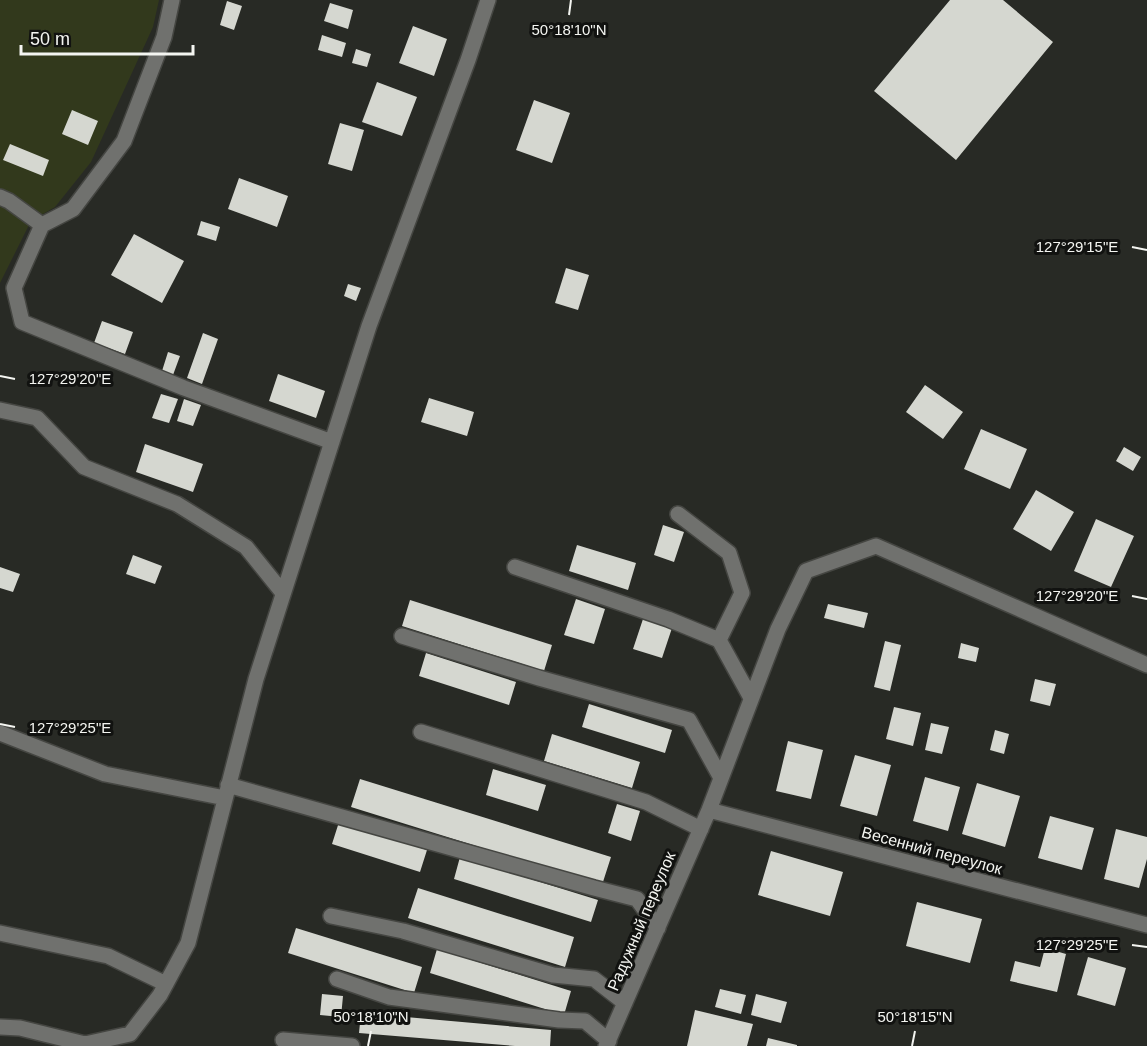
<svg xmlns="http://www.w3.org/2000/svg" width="1147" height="1046" font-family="Helvetica,sans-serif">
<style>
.green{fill:#32391c}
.building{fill:#d5d7d0}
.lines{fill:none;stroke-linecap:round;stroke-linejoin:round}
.minor-casing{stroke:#454642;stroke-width:18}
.minor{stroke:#70716e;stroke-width:15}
.ticks{fill:none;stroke:#f4f5f1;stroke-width:2}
.labels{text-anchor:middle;stroke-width:6;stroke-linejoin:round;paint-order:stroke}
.street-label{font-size:16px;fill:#f4f5f1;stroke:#111210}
.ticks-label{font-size:15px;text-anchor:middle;fill:#f4f5f1;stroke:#111210;stroke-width:6;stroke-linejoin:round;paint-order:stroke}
</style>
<rect width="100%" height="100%" fill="#282a25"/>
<path class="green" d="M0 0H159L153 27 91 162 55 207 31 221 0 283Z"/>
<path class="building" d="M950 0H1003L1053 42 956 160 874 91Z
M227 1 242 6 234 30 220 25Z
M330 3 353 10 348 29 324 21Z
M413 26 447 39 434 76 399 63Z
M322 35 346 43 342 57 318 50Z
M356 49 371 54 367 67 352 63Z
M377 82 417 97 402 136 362 122Z
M534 100 570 113 552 163 516 150Z
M72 110 98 121 88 145 62 134Z
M340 123 364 130 352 171 328 164Z
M10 144 49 160 43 176 3 160Z
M239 178 288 196 277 227 228 209Z
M201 221 220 227 216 241 197 235Z
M134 234 184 261 162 303 111 275Z
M566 268 589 275 578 310 555 303Z
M348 284 361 288 356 301 344 296Z
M102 321 133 332 125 354 94 343Z
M203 333 218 339 202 384 187 378Z
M168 352 180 356 173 375 162 371Z
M278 374 325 391 316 418 269 401Z
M925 385 963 412 943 439 906 412Z
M161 394 178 399 169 423 152 418Z
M429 398 474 412 467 436 421 422Z
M184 399 201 405 193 426 177 421Z
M981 429 1027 449 1010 489 964 469Z
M145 444 203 464 193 492 136 472Z
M1124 447 1141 457 1133 471 1116 461Z
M1036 490 1074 512 1051 551 1013 529Z
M1096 519 1134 536 1111 587 1074 571Z
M663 525 684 532 674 562 654 555Z
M577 545 636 563 628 590 569 571Z
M133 555 162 566 155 584 126 574Z
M0 567 20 574 13 592 0 588Z
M576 599 605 609 594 644 564 635Z
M410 600 552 645 544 671 402 626Z
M828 604 868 613 864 628 824 618Z
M643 619 672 628 662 658 633 649Z
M885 641 901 645 890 691 874 687Z
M961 643 979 648 976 662 958 658Z
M426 653 516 682 509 705 419 676Z
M1035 679 1056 684 1050 706 1030 701Z
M589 704 672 730 665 753 582 727Z
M894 707 921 713 913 746 886 739Z
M931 723 949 727 942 754 925 750Z
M995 730 1009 734 1004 754 990 750Z
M552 734 640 762 632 788 544 761Z
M788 741 823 750 811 799 776 791Z
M855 755 891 765 877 816 840 806Z
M493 769 546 785 538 811 486 795Z
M925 777 960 787 948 831 913 821Z
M360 779 611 857 602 885 351 807Z
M977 783 1020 796 1005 847 962 834Z
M617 804 640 811 631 841 608 833Z
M1050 816 1094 828 1082 870 1038 858Z
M339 822 427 850 420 872 332 844Z
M1116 829 1147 837V859L1139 888 1104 879Z
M771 851 843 872 830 916 758 895Z
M460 857 598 900 591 922 454 879Z
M418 888 574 937 565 967 408 918Z
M917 902 982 919 970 963 906 946Z
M296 928 422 967 414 993 288 953Z
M1045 948 1066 954 1057 992 1010 981 1015 961 1040 967Z
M437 949 571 991 564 1015 430 973Z
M1088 957 1126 968 1115 1006 1077 995Z
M720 989 746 995 741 1014 715 1007Z
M322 994 343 996 341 1017 320 1015Z
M756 994 787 1002 781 1023 751 1015Z
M695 1010 753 1024 747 1046H687Z
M361 1013 551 1030 550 1046H515L359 1033Z
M768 1038 797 1045V1046H766Z"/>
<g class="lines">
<g class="minor-casing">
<path id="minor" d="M0 197 9 201 42 225 73 209 124 141 164 37 172 0
M42 225 14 288 22 322 184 388 332 442
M0 410 37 418 84 467 177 504 246 547 283 593
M678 514 729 553 742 593 719 640 751 698
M515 567 668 619 719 640
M402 636 539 678 689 720 721 778
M421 732 646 802 701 829
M0 733 105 774 225 798
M228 785 594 888 637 899 658 928
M709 810 1147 925
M331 916 403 931 553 975 594 979 625 1003
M0 933 108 956 166 984
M337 979 389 997 559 1020 585 1021 609 1041
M0 1027 20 1028 85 1044 130 1034 160 995 188 943 256 679 369 326 468 60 488 0
M283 1040 352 1046
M606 1046 709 810 778 629 806 571 876 546 1147 665"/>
</g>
<use href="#minor" class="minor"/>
</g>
<path class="ticks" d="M569 15 571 0M1132 247 1147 250M0 376 15 379M1132 596 1147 599M0 724 15 727M1132 945 1147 947M368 1046 371 1031M912 1046 915 1031"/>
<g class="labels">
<g class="street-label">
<text transform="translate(932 850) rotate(15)" y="6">Весенний переулок</text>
<text transform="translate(641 921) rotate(-67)" y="6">Радужный переулок</text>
</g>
</g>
<g class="ticks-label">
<text x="569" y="35">50°18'10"N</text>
<text x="1077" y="252">127°29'15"E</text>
<text x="70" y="384">127°29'20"E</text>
<text x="1077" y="601">127°29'20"E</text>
<text x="70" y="733">127°29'25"E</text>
<text x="1077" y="950">127°29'25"E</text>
<text x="371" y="1022">50°18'10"N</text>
<text x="915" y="1022">50°18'15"N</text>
</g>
<path d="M21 45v9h172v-9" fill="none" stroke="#f4f5f1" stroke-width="3"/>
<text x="30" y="45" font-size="18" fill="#f4f5f1" stroke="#111210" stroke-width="4.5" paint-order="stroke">50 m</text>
</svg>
